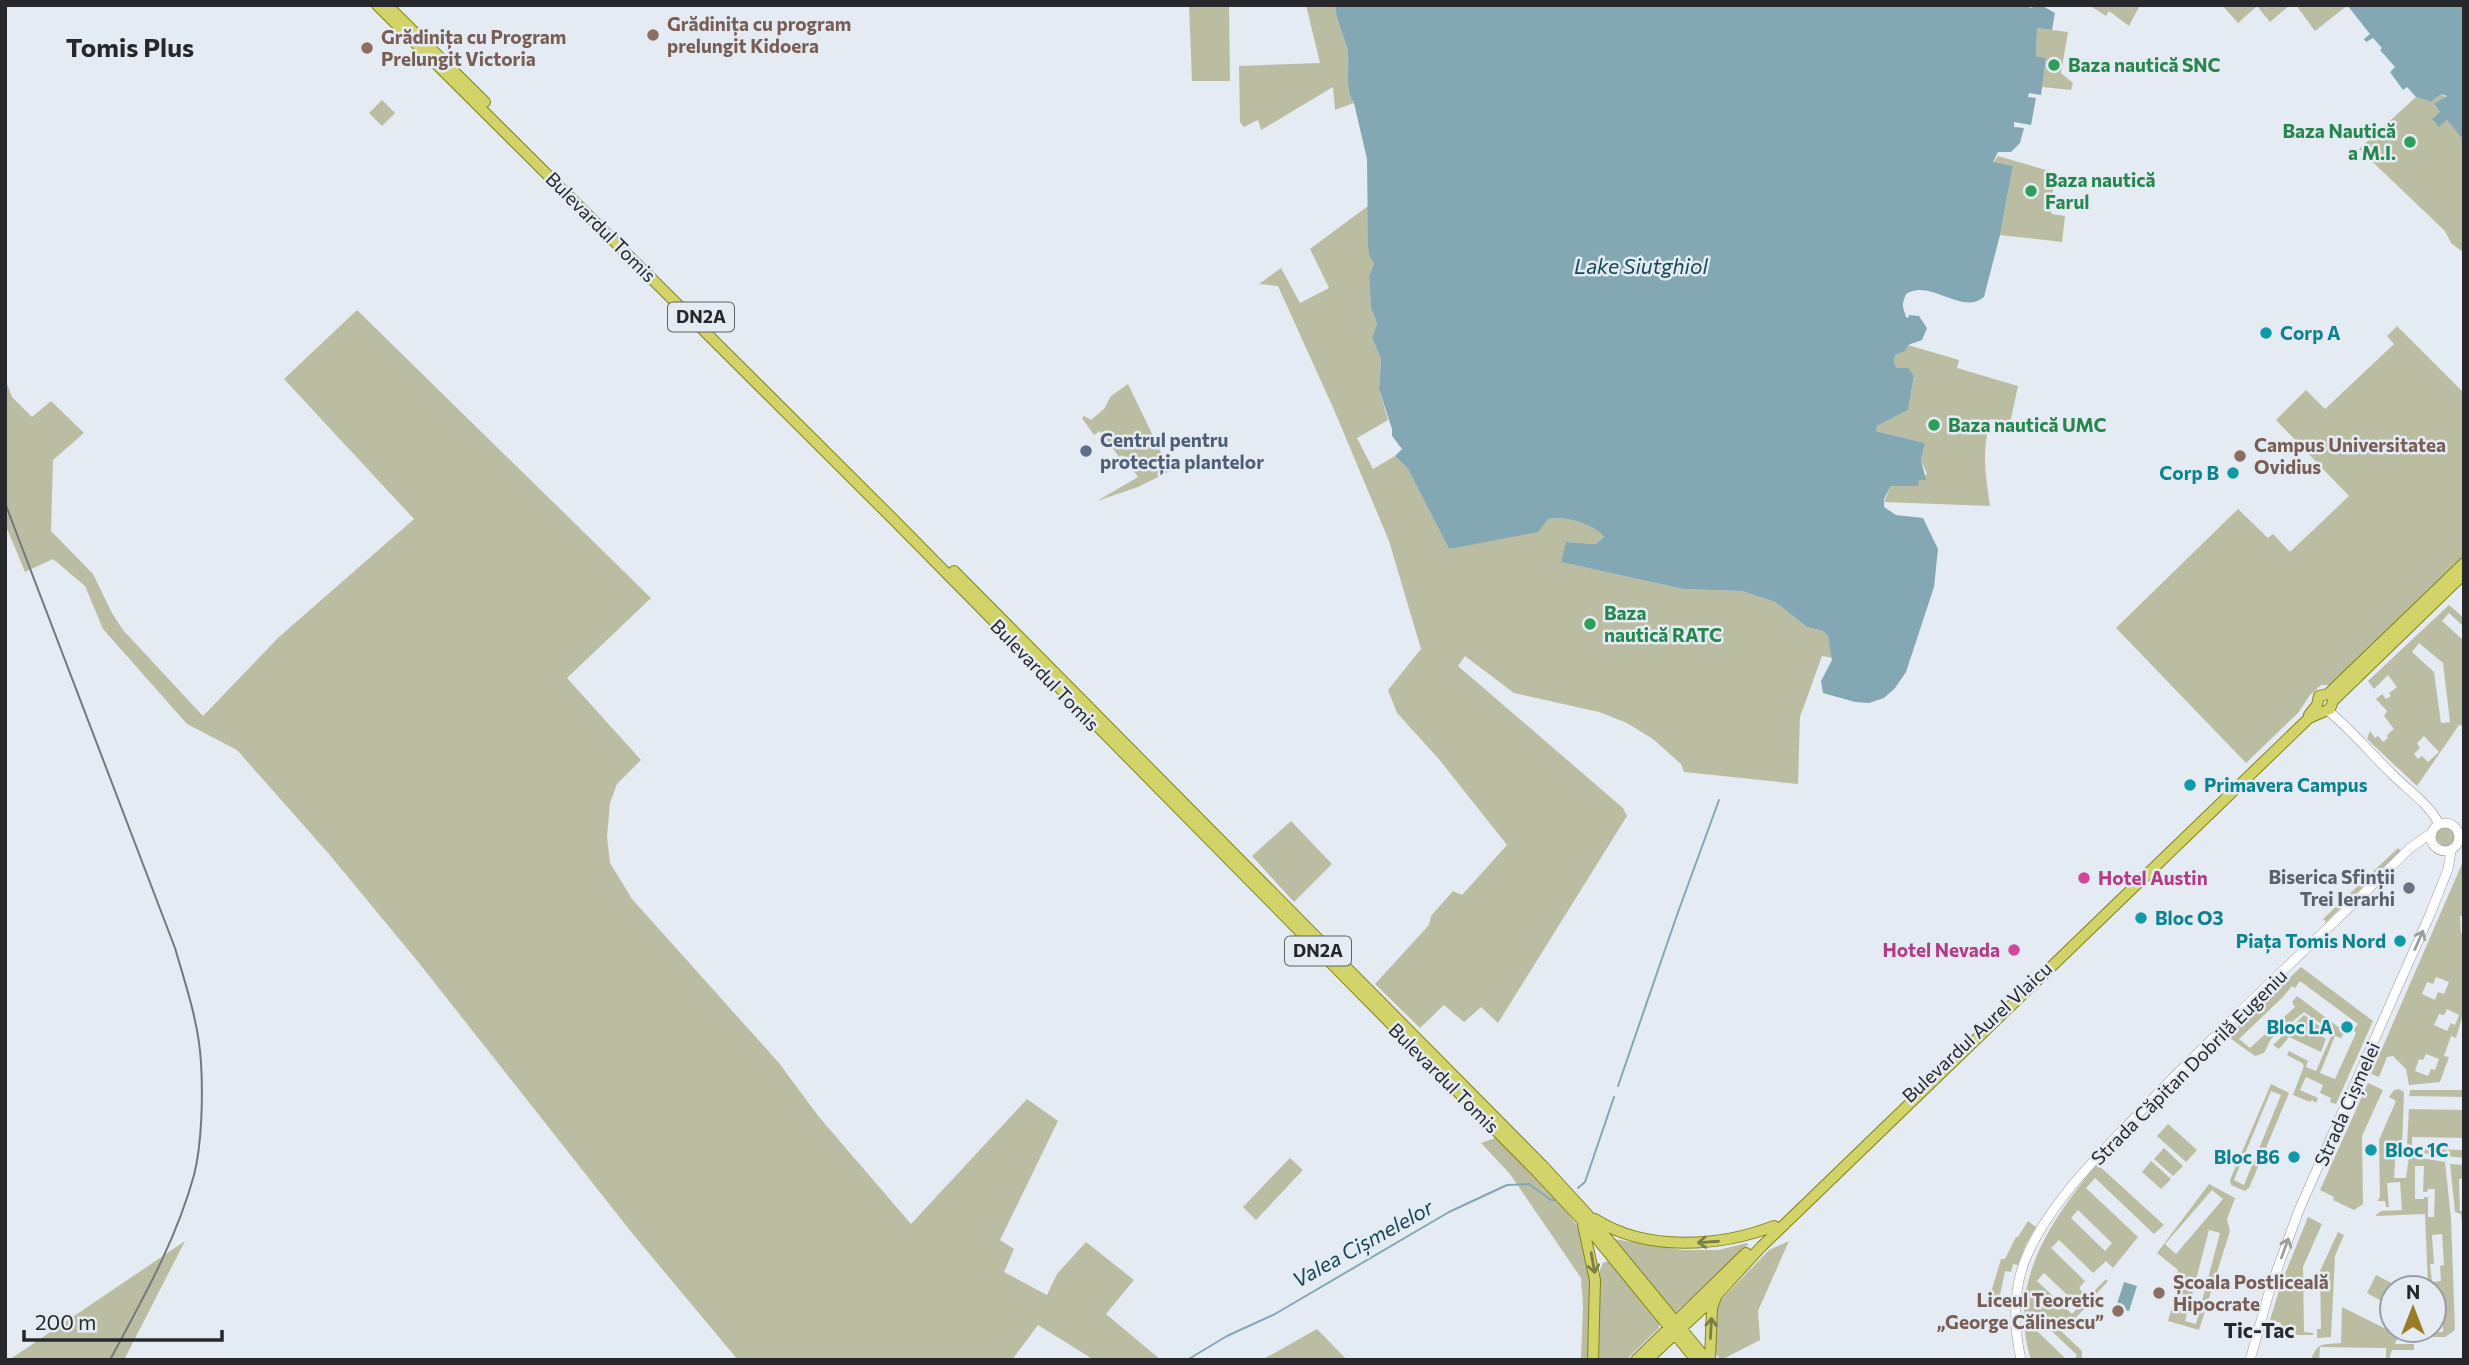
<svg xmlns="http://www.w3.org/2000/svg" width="2469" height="1365" font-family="Commissioner,sans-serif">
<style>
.green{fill:#bbbda3;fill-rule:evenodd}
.water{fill:#83a8b4}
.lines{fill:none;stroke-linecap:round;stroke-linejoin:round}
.stream{stroke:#83a8b4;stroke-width:2}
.minor-casing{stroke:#9298a0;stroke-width:10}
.major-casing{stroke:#828514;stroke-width:12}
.minor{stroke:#fff;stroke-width:9}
.major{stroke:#d2d46a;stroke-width:10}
.rail{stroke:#75797e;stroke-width:2}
.oneway{stroke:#9d9ea0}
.oneway2{stroke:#7c7e4a}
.education-dot{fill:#8d6e63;stroke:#e4ebf3;stroke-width:2.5}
.leisure-dot{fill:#2e9e5b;stroke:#e4ebf3;stroke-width:2.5}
.culture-dot{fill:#0f9aa8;stroke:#e4ebf3;stroke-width:2.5}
.service-dot{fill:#5c6f8a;stroke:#e4ebf3;stroke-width:2.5}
.hotel-dot{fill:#d1479c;stroke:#e4ebf3;stroke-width:2.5}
.worship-dot{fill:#6b7280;stroke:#e4ebf3;stroke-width:2.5}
.labels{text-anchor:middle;stroke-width:5;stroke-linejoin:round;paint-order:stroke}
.shield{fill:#e4ebf3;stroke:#5f6267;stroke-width:2}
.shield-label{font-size:18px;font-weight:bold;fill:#26282b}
.education-label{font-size:19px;font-weight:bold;fill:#785e54;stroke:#e4ebf3;text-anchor:start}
.leisure-label{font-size:19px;font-weight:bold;fill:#27864d;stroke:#e4ebf3;text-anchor:start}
.street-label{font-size:19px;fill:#26282b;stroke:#e4ebf3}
.culture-label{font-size:19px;font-weight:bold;fill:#0d838f;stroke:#e4ebf3;text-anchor:start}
.service-label{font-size:19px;font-weight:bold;fill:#4e5e75;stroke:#e4ebf3;text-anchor:start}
.worship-label{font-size:19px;font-weight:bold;fill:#5b616d;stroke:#e4ebf3;text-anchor:end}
.hotel-label{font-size:19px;font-weight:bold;fill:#b23c85;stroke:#e4ebf3;text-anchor:start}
.water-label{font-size:21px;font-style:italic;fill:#144857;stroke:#e4ebf3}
.neighbourhood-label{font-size:21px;font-weight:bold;fill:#26282b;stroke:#e4ebf3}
.district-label{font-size:26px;font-weight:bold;fill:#26282b;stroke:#e4ebf3}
</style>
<rect width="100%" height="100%" fill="#e4ebf3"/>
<path class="green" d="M1189 5H1229L1230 81H1192Z
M1306 5H1335C1336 21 1343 33 1347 48 1351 66 1343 87 1354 103L1335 110 1333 87 1261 130 1258 120 1244 127 1240 122 1239 66 1320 63Z
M2089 5H2140L2129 26 2109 11 2106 16Z
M2222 5H2290L2270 22 2257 6 2238 23Z
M2296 5H2348L2315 31Z
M2037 28 2068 32 2061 73 2073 83 2071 90 2042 87 2046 58 2036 56Z
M2441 94 2447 98 2434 105 2462 137 2464 134V253L2451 243 2445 231 2359 149 2416 97 2431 102Z
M382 100 395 113 382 126 369 113Z
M1998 156 2056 173 2050 209 2052 214 2065 216 2062 242 2000 235 2013 166 1993 163Z
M1368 206 1369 253 1374 264 1369 276 1371 308 1377 323 1372 338 1381 359 1379 389 1388 420 1357 438 1373 469 1395 456 1408 469 1449 549 1548 519C1565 516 1592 523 1604 537L1596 544 1566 542 1562 562 1683 589 1742 591 1775 602 1807 627 1823 631 1828 636 1833 658 1822 656 1800 717 1798 784 1684 772 1681 764 1653 739 1627 723 1599 712 1514 693 1465 656 1458 666 1623 808 1627 816 1498 1023 1481 1007 1464 1022 1444 1005 1420 1028 1375 984 1429 925 1431 916 1453 891 1462 895 1507 845 1438 758 1397 713 1388 690 1421 649 1389 541 1335 412 1278 286 1259 284 1281 268 1300 303 1329 288 1310 249Z
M357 310 651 598 567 678 641 760 617 784 610 803 607 837 610 863 632 899 779 1063 819 1117 911 1224 1027 1099 1058 1121 1000 1240 1014 1249 1004 1272 1047 1295 1057 1274 1086 1242 1134 1280 1106 1314 1161 1360H1094L1038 1325 1012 1360H738L632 1233 419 963 329 854 237 750 187 724 103 629 85 586 53 559 25 572 5 524V379L12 397 32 417 51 401 84 433 53 460 51 531 93 574 112 613 123 630 203 716 279 637 414 519 284 379Z
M2397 326 2464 393V558L2329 685H2321L2310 695 2298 713 2246 763 2116 628 2238 509 2268 538 2273 534 2290 552 2349 496 2276 420 2306 390 2325 409 2394 344 2387 336Z
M1908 345 1959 360 1957 368 2018 386 2010 423 1990 419C1982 453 1985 471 1990 506L1884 502 1891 486H1918V480L1927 474 1921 460 1925 443 1876 431 1877 426 1908 410 1914 376 1897 368 1894 363 1895 355 1902 352Z
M1128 384 1170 471 1138 487 1097 501 1138 477 1122 455 1119 457 1100 431 1094 435 1082 418 1084 416 1091 420 1104 409 1111 396Z
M2449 605 2464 618V627L2449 613 2442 621 2464 641V726L2459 725 2417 786 2367 739 2370 731 2375 738 2378 736 2383 742 2388 738 2387 735 2394 729 2384 716 2387 711 2376 699 2382 694 2386 699 2391 696 2389 693 2397 687 2388 675 2374 689 2368 681ZM2419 643 2443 663 2450 722 2441 723 2434 672 2412 652ZM2424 736 2439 752 2428 762 2422 756 2418 759 2414 754 2420 748 2417 743Z
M1291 821 1332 864 1294 902 1252 856Z
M2438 828H2448L2455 833 2456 844 2452 848C2444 849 2436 842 2434 834Z
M2398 848 2401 851 2326 922 2323 919Z
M2464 859V915L2460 916 2461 933H2464V1011L2456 1038 2451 1036 2444 1056 2449 1057 2440 1082 2409 1085 2406 1069 2393 1056 2387 1057 2379 1077 2371 1074ZM2436 977 2449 982 2444 994 2438 992 2435 1000 2422 994 2427 982 2433 984ZM2447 1009 2459 1015 2455 1025 2451 1023 2447 1031 2434 1025 2439 1014 2444 1015ZM2426 1054 2439 1059 2435 1070 2431 1069 2428 1076 2415 1071 2419 1059 2423 1060Z
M2301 967 2373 1021 2336 1104 2330 1102 2331 1098 2320 1093 2323 1085 2306 1077 2300 1090 2318 1098 2316 1103 2312 1100 2310 1102 2293 1095 2304 1066 2302 1063 2287 1055 2289 1051 2308 1061 2306 1067 2316 1071 2333 1032 2304 1012 2271 1039 2264 1053 2255 1056 2227 1036ZM2300 981 2358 1024 2353 1030 2356 1033 2335 1079 2320 1073 2335 1036 2341 1038 2345 1032 2297 996 2292 1002 2295 1007 2250 1048 2239 1039 2284 996 2292 986 2295 988Z
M2304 1015 2325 1030 2321 1036 2326 1039 2321 1052 2289 1037 2279 1049 2273 1045Z
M2368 1083 2383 1090 2362 1136 2363 1204 2354 1210 2333 1200 2334 1197 2320 1190Z
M2271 1084 2289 1093 2249 1188 2245 1191 2231 1185 2230 1180ZM2271 1091 2281 1095 2244 1185 2234 1180Z
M2399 1089 2404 1092 2402 1147 2396 1149 2394 1178H2406L2409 1156 2445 1162 2451 1218 2455 1330 2445 1337H2398L2395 1344H2414V1350H2392L2389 1360H2386V1348L2320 1347 2319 1360H2311C2318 1341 2323 1345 2341 1343L2342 1307 2392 1332 2393 1330 2443 1332 2442 1304H2434V1288H2428L2425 1214 2375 1216 2381 1211 2402 1210 2400 1182 2387 1183 2389 1207H2386L2385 1201H2377L2380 1197 2379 1140 2396 1101 2389 1097 2394 1090ZM2415 1166H2424L2423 1192H2427L2428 1189H2435L2434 1217H2428V1197H2424V1199H2415ZM2442 1234 2444 1265 2440 1266 2441 1281 2432 1282 2430 1264H2434L2432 1235Z
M2410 1090H2464V1097L2409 1096Z
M2409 1109 2464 1110V1138L2412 1137V1149L2464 1150V1158L2411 1152 2407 1145Z
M2168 1124 2197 1150 2186 1162 2157 1136Z
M1498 1137 1555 1197 1580 1229 1592 1278 1590 1360H1581L1583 1307 1581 1278 1510 1174 1481 1143Z
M2164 1148 2183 1166 2173 1176 2154 1159Z
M1290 1158 1303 1170 1256 1220 1243 1207Z
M2151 1161 2171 1179 2161 1189 2142 1172Z
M2097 1164 2164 1225 2154 1234 2095 1178 2086 1188 2138 1237 2113 1268 2106 1261 2093 1273 2059 1240 2051 1248 2085 1281 2079 1288 2088 1297 2106 1279 2108 1281 2089 1302 2085 1298 2081 1302 2085 1308 2062 1332 2082 1351V1360H2074L2077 1355 2043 1323 2036 1330 2067 1360H2031C2007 1282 2050 1222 2097 1164ZM2078 1210 2112 1243 2105 1251 2071 1218ZM2044 1273 2079 1306 2072 1314 2037 1281Z
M2450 1164 2464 1165V1178L2459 1179 2460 1211H2464V1239L2461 1214 2455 1212Z
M2209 1184 2235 1198 2227 1219 2230 1231 2199 1330 2168 1321 2180 1280 2176 1278 2178 1270 2157 1253ZM2212 1190 2223 1199 2176 1254 2165 1244ZM2209 1230 2220 1233 2196 1324 2185 1321Z
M2308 1217 2322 1224 2303 1267 2304 1332 2313 1333V1335H2298L2279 1330 2281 1323 2270 1320 2281 1284Z
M2028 1221 2036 1227 2026 1244 2018 1265 2013 1264 2011 1272 2005 1271 2000 1295 2009 1303V1310L1990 1296 2001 1259H2005L2016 1237H2018Z
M2338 1232 2344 1235 2335 1256 2331 1337 2317 1338V1329H2321L2320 1271Z
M1614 1239 1682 1250H1718L1747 1243 1748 1245 1675 1313 1613 1242Z
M185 1241 124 1360H9Z
M1789 1241 1758 1311 1760 1340 1721 1360 1713 1350 1717 1304 1769 1250Z
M1608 1261 1659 1320V1328L1626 1360H1598L1600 1270 1603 1263Z
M2376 1275 2401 1288H2392V1307L2367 1293Z
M1317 1329 1347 1360H1262Z"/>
<path class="water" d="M1335 5H2028L2030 8 2041 5 2055 13 2052 30 2037 28 2036 56 2046 58 2041 95 2029 93 2028 97 2036 98 2031 125 2014 122V127L2024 128 2020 143 2011 152H1998L1993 162 2013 166 2000 235 1984 297C1962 316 1930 278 1906 294 1901 307 1903 306 1906 317L1908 318 1909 315 1919 316 1927 328 1922 340 1908 345 1905 351 1895 355 1894 363 1897 368H1908L1914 376 1908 410 1877 426 1876 431 1925 443 1921 460 1926 480H1919L1918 486H1891L1884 499V507L1896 515 1923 518 1938 549 1934 587 1906 672 1895 688 1884 698 1869 703 1855 702 1823 693 1821 681 1832 660 1828 636 1823 631 1807 627 1775 602 1742 591 1683 589 1561 562 1566 542 1596 544 1604 537C1592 523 1565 516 1548 519L1538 532 1449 549 1408 469 1395 456 1402 449 1392 436V429L1379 389 1381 359 1372 338 1377 323 1371 308 1369 276 1374 264 1369 254 1368 244 1367 159 1354 103C1343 87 1351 66 1347 48 1343 33 1336 21 1335 5Z
M2347 5H2464V134L2461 137 2447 120 2439 127 2432 119 2440 112 2434 104 2447 96 2441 94 2431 102 2416 97 2407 87 2403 90 2390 72 2395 67 2380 50 2382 48 2373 38 2366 42 2364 39 2370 34Z
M2124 1282 2137 1286 2129 1311 2116 1307Z"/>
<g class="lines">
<path class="stream" d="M1618 1086 1677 915 1719 800
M1578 1188 1585 1182 1614 1097
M1187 1360 1227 1336 1275 1314 1449 1212 1507 1185 1529 1184 1551 1200H1555"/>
<g class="minor-casing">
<path id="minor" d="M2327 710C2350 728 2369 752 2390 772 2406 789 2428 802 2439 824
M2431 837a14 14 0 1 1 28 0a14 14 0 1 1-28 0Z
M2021 1360C2013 1323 2012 1286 2029 1251 2054 1198 2101 1153 2141 1111 2227 1020 2321 937 2410 848L2430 834
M2250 1360 2270 1289 2299 1210 2431 912 2448 869 2451 851"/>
</g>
<g class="major-casing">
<path id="major" d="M377 5 894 520 1538 1173 1581 1219 1696 1360
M387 5 485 102
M954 571 1544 1167 1587 1214 1707 1360
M2328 694 2464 563
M2309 715 2317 705 2319 696 2328 694
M1595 1219C1646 1252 1720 1247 1774 1226
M1583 1225 1595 1280 1593 1360
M1636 1360 1746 1253
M1647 1360 1716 1296 1761 1247 2309 718 2330 709 2333 701 2464 574
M1710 1360 1712 1308 1716 1297"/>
</g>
<use href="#minor" class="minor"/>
<use href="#major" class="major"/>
<path class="rail" d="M5 503 175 948C186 986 199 1024 201 1063 203 1095 202 1144 194 1175 176 1241 142 1300 110 1360"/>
</g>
<defs><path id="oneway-shaft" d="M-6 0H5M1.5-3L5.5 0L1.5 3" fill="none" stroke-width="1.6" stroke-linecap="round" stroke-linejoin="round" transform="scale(1.75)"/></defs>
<g class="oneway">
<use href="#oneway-shaft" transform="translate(2419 940) rotate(-66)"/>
<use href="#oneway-shaft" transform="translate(2285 1248) rotate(-70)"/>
</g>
<g class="oneway2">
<use href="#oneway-shaft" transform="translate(1708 1242) rotate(176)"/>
<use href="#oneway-shaft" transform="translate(1593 1263) rotate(80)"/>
<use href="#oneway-shaft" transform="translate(1711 1328) rotate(-87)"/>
</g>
<g class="education-dot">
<circle cx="653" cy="35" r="7"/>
<circle cx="367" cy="48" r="7"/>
<circle cx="2240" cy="456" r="7"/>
<circle cx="2159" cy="1293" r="7"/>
<circle cx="2118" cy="1311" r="7"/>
</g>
<g class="leisure-dot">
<circle cx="2054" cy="65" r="7"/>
<circle cx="2410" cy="142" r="7"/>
<circle cx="2031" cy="191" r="7"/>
<circle cx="1934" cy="425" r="7"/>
<circle cx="1590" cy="624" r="7"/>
</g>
<g class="culture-dot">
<circle cx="2266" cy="333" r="7"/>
<circle cx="2233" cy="473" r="7"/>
<circle cx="2190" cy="785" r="7"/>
<circle cx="2141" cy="918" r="7"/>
<circle cx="2400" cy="941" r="7"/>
<circle cx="2347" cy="1027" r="7"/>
<circle cx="2371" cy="1150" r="7"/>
<circle cx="2294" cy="1157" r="7"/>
</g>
<circle class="service-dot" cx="1086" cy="451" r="7"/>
<g class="hotel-dot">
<circle cx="2084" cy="878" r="7"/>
<circle cx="2014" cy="950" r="7"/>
</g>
<circle class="worship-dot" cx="2409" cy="888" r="7"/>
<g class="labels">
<g class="shield">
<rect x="668" y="302.5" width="66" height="29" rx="5"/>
<rect x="1285" y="936.5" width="66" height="29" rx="5"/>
</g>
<g class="shield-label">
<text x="701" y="323">DN2A</text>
<text x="1318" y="957">DN2A</text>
</g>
<g class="education-label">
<text x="667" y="31">Grădinița cu program<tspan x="667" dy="22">prelungit Kidoera</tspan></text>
<text x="381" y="44">Grădinița cu Program<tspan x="381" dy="22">Prelungit Victoria</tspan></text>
<text x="2254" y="452">Campus Universitatea<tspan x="2254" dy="22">Ovidius</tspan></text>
<text x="2173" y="1289">Școala Postliceală<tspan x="2173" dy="22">Hipocrate</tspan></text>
<text x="2104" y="1307" text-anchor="end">Liceul Teoretic<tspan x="2104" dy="22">„George Călinescu”</tspan></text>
</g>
<g class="leisure-label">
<text x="2068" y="72">Baza nautică SNC</text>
<text x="2396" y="138" text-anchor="end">Baza Nautică<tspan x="2396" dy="22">a M.I.</tspan></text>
<text x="2045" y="187">Baza nautică<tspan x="2045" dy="22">Farul</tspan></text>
<text x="1948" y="432">Baza nautică UMC</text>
<text x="1604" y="620">Baza<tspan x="1604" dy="22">nautică RATC</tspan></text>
</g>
<g class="street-label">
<text transform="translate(601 227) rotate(45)" y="7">Bulevardul Tomis</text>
<text transform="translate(1045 675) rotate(46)" y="7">Bulevardul Tomis</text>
<text transform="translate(1977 1032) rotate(-43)" y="7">Bulevardul Aurel Vlaicu</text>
<text transform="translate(2189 1067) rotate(-45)" y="7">Strada Căpitan Dobrilă Eugeniu</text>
<text transform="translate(1444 1078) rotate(45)" y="7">Bulevardul Tomis</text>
<text transform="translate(2347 1104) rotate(-66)" y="7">Strada Cișmelei</text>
</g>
<g class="culture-label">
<text x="2280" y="340">Corp A</text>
<text x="2219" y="480" text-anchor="end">Corp B</text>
<text x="2204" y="792">Primavera Campus</text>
<text x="2155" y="925">Bloc O3</text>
<text x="2386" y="948" text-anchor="end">Piața Tomis Nord</text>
<text x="2333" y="1034" text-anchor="end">Bloc LA</text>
<text x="2385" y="1157">Bloc 1C</text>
<text x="2280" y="1164" text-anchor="end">Bloc B6</text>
</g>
<g class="service-label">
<text x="1100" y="447">Centrul pentru<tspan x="1100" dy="22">protecția plantelor</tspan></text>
</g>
<g class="worship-label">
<text x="2395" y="884">Biserica Sfinții<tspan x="2395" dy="22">Trei Ierarhi</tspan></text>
</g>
<g class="hotel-label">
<text x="2098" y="885">Hotel Austin</text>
<text x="2000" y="957" text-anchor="end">Hotel Nevada</text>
</g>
<g class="water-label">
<text x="1641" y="274">Lake Siutghiol</text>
<text transform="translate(1363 1244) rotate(-29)" y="7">Valea Cișmelelor</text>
</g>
<g class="neighbourhood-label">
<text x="2259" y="1338">Tic-Tac</text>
</g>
<g class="district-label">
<text x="130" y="57">Tomis Plus</text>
</g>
</g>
<rect width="2469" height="1365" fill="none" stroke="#26282b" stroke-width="14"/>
<g transform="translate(2413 1309)"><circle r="33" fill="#e4ebf3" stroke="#989da3" stroke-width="2"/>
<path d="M0-5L12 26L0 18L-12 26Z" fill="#9c7b26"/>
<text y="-10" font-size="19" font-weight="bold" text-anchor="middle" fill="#26282b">N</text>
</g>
<path d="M24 1330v10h198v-10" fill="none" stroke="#26282b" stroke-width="3.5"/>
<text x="35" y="1330" font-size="21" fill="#26282b" stroke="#e4ebf3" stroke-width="5" paint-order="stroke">200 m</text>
</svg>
